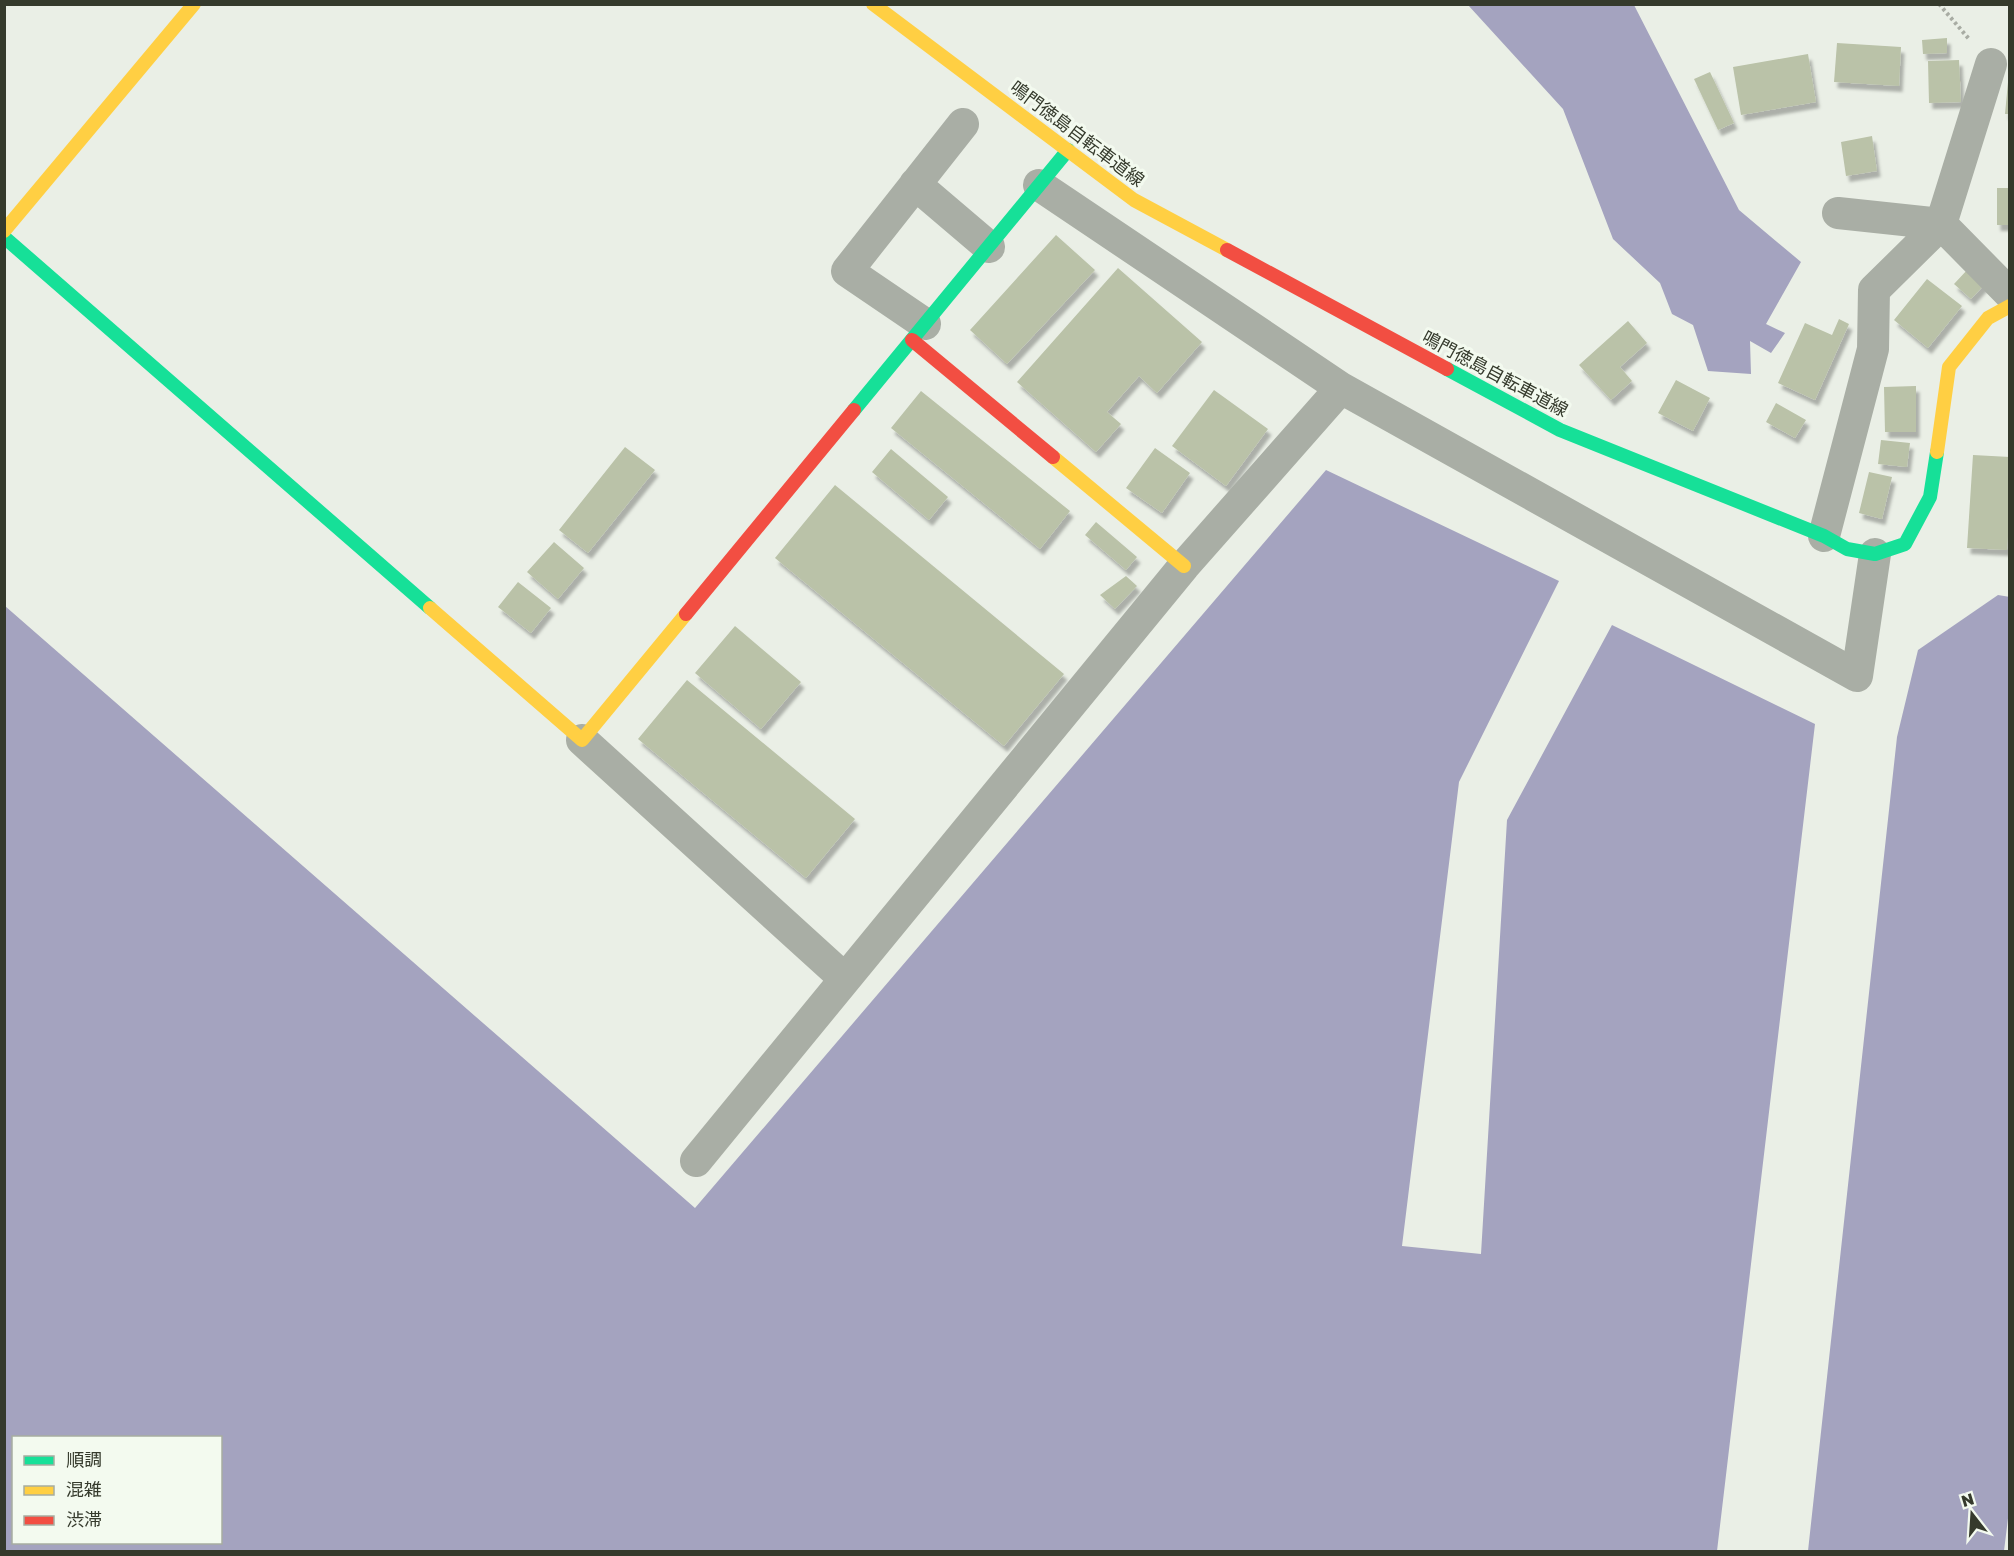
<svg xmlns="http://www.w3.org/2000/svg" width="2014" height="1556" font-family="'Golos Text','Noto Sans JP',sans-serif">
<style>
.water{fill:#a4a3bf;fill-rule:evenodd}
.building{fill:#bac2a8;filter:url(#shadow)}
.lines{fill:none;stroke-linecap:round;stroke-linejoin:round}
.path{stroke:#a8aca3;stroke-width:4;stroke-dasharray:3 3;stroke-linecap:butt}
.street{stroke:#a9aea5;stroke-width:32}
.fast{stroke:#16e098;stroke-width:14}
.slow{stroke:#ffcf43;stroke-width:14}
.jam{stroke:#f24e42;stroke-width:14}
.labels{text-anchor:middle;stroke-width:6;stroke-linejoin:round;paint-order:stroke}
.street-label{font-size:18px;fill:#353a2c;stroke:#f3faef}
</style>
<defs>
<filter id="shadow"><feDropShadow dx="3.5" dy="6" stdDeviation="1.5" flood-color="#0004"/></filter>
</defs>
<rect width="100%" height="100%" fill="#eaefe6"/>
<path class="water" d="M1468 5H1634L1739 210 1801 262 1766 324 1785 333 1771 353 1750 341 1751 374 1708 371 1693 325 1672 314 1660 283 1613 239 1563 109Z
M1326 470 1559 581 1459 782 1402 1246 1481 1254 1507 820 1612 625 1815 724 1717 1551H5V606L695 1208ZM14 1438H220V1542H14Z
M1998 595 2010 597V1502L2004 1551H1808L1897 737 1918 650Z"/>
<path class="building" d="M1947 38V53L1923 54 1922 40Z
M1837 43 1901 47 1899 86 1834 82Z
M1808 54 1816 102 1741 115 1733 67Z
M1959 60 1961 102 1929 103 1928 61Z
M1710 72 1734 123 1718 130 1694 79Z
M2008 82H2010V114H2005Z
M1872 136 1877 171 1846 176 1841 142Z
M1997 188H2010V225H1997Z
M1056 235 1095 270 1007 364 970 330Z
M1118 268 1202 342 1157 393 1139 376 1107 412 1121 424 1096 452 1017 382Z
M1968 269 1985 284 1971 299 1954 284Z
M1927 279 1962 306 1928 348 1894 320Z
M1839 319 1849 324 1815 400 1778 383 1805 323 1832 335Z
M1628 321 1647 343 1620 367 1632 381 1611 400 1579 365Z
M1676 380 1710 398 1693 431 1658 413Z
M1916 386V432H1885L1884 387Z
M1214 390 1268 429 1226 486 1172 446Z
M921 391 1070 511 1040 549 891 428Z
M1776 403 1806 420 1795 438 1766 422Z
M1881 440 1910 443 1907 467 1878 464Z
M625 447 655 470 588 553 559 530Z
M1155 448 1190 473 1162 513 1126 488Z
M891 449 948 497 929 520 872 472Z
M1973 455 2010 457V510L2007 550 1967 548Z
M1869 472 1892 477 1882 519 1859 513Z
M835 485 1064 674 1004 746 775 558Z
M1096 522 1137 557 1126 570 1085 535Z
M554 542 584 568 558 599 527 572Z
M1126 576 1137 586 1115 609 1100 595Z
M518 582 551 608 531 633 498 607Z
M735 626 801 682 761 729 695 673Z
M687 680 855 819 806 878 638 739Z"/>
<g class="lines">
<path class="path" d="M1939 4 1969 39"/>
<path class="street" d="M915 184 989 247
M1039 185 1341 388
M1838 213 1941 224 1991 64
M925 324 847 271 963 124
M1824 536 1873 349 1874 290 1941 224 2010 294
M582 740 845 979
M696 1161 1184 566 1341 388 1857 676 1875 554"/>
<path class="fast" d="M4 237 430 608
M1447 369 1560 430 1824 536 1847 549 1875 554 1905 544 1930 497 1937 452
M854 410 1068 150"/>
<path class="slow" d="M873 4 1134 200 1227 250
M4 231 194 4
M1937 452 1949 367 1988 318 2010 306
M1053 457 1184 566
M430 608 582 740 686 614"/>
<path class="jam" d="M1227 250 1447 369
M912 340 1053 457
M686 614 854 410"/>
</g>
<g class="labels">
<g class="street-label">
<text transform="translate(1077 134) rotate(37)" y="6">鳴門徳島自転車道線</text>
<text transform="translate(1495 374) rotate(28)" y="6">鳴門徳島自転車道線</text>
</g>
</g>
<rect width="2014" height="1556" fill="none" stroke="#353a2c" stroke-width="12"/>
<rect x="12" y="1436" width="210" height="108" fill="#f3faef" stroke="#a7ada1" stroke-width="1.5"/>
<rect x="24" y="1456" width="30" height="9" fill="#16e098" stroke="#a7ada1" stroke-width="1.5"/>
<text x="66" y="1466" font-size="18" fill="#353a2c">順調</text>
<rect x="24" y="1486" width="30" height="9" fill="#ffcf43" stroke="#a7ada1" stroke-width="1.5"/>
<text x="66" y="1496" font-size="18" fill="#353a2c">混雑</text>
<rect x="24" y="1516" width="30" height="9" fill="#f24e42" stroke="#a7ada1" stroke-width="1.5"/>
<text x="66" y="1526" font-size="18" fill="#353a2c">渋滞</text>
<g transform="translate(1972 1514) rotate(343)" stroke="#f3faef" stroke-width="4.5" paint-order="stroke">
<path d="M0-4.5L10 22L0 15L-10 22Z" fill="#353a2c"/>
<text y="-9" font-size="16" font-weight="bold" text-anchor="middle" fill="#353a2c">N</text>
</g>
</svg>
